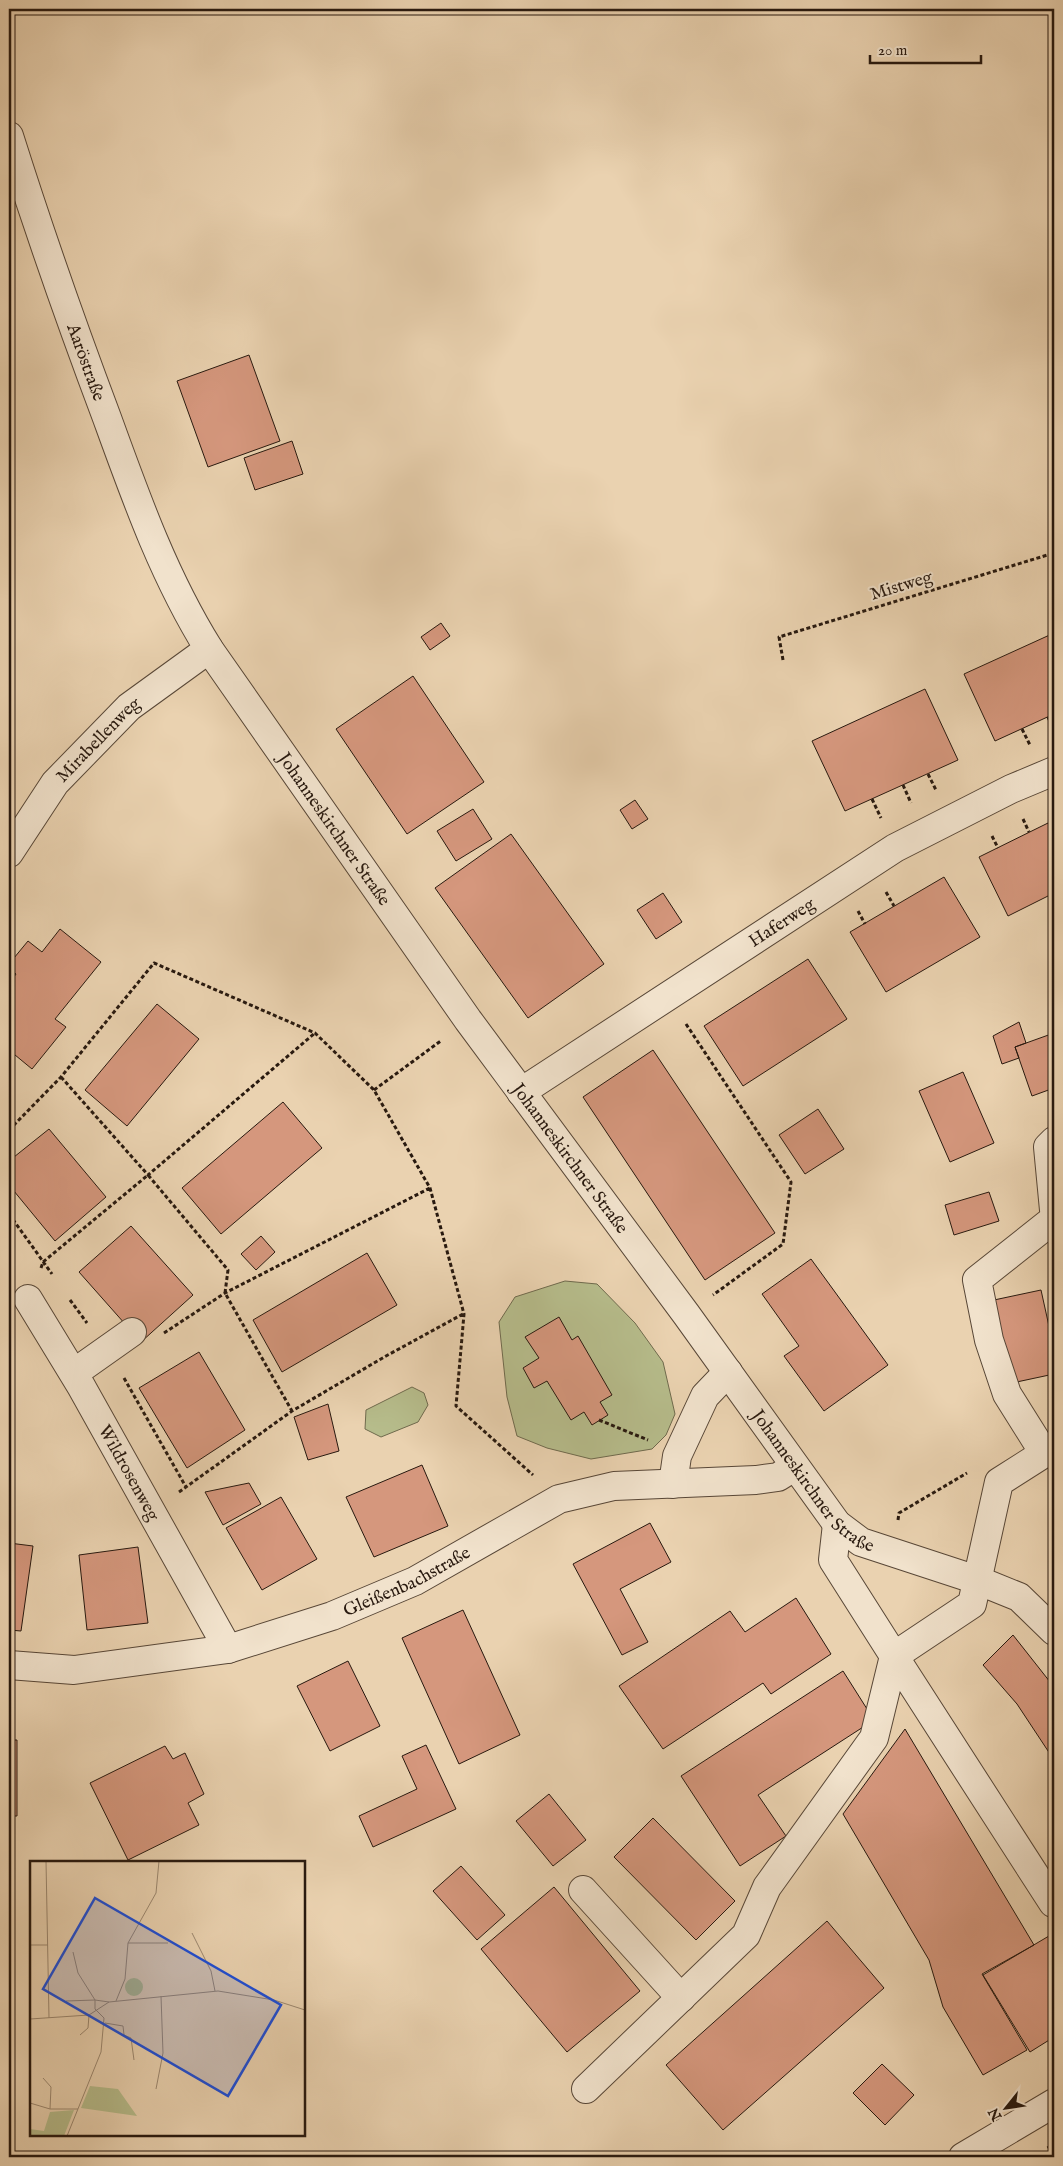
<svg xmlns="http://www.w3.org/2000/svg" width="1063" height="2166" font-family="'IM FELL English',serif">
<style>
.green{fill:#b6bc8b;stroke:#6f6a4d}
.building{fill:#d5977d;stroke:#28190f}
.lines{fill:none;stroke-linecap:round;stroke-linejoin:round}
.minor-casing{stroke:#584737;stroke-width:30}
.path{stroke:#28190f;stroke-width:3;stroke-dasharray:4 2.5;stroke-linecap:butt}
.minor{stroke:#f1e2cc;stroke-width:28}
.labels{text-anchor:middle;stroke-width:4;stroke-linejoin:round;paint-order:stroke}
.street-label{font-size:18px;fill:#28190f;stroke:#f1e2cc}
.inset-road{fill:none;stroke:#9c8870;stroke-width:1}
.view{fill:#1d4ed8;fill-opacity:0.15;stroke:#1d4ed8;stroke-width:2.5}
.inset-edge{fill:none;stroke:#28190f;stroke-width:2.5}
</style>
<rect width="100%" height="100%" fill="#ead2b0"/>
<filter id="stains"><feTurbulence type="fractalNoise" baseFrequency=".004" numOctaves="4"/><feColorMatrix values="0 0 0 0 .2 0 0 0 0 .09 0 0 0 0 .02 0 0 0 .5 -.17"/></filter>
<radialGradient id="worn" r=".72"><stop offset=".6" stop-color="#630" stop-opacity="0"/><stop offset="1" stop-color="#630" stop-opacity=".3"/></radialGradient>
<path class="green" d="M565 1281 597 1284 635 1323 663 1362 675 1414 666 1435 652 1449 591 1459 547 1448 517 1436 507 1397 499 1322 515 1297Z
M412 1387 424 1393 428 1405 418 1422 381 1437 365 1429 366 1410Z"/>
<path class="building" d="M249 355 280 441 208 467 177 381Z
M292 441 303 474 255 490 244 458Z
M441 623 450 636 430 650 421 637Z
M1054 633V714L995 741 964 674Z
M413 676 484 782 407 834 336 729Z
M925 689 958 760 845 811 812 741Z
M635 800 648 819 632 829 620 810Z
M473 809 492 839 456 861 437 831Z
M1048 823 1054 837V893L1008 916 979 857Z
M511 834 604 964 528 1018 435 888Z
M944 877 980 937 886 992 850 932Z
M663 893 682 922 656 939 637 910Z
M60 929 101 962 55 1019 66 1027 32 1069 9 1050V984L16 974 9 968V964L28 941 42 952Z
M808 959 847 1019 743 1086 704 1026Z
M157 1004 199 1039 127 1126 85 1090Z
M1019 1022 1026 1043 1015 1047 1019 1058 1002 1064 993 1036Z
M1054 1033V1088L1032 1096 1015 1047Z
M9 1050 15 1055 9 1062Z
M653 1050 775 1233 705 1280 583 1097Z
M963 1072 994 1143 950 1162 919 1091Z
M283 1102 322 1148 221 1234 182 1188Z
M818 1109 844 1149 805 1174 779 1135Z
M49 1129 106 1197 55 1241 9 1185V1161Z
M989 1192 999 1221 954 1235 945 1205Z
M131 1226 193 1295 141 1342 79 1272Z
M261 1236 275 1252 256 1270 241 1254Z
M367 1253 397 1305 282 1372 253 1320Z
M811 1259 888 1365 824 1411 784 1356 799 1346 762 1294Z
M1041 1290 1054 1349V1374L1012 1383 994 1300Z
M559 1317 572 1340 578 1336 612 1395 600 1402 608 1415 592 1425 584 1412 571 1420 547 1381 534 1388 523 1368 539 1358 525 1337Z
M199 1352 245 1430 187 1468 139 1388Z
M328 1404 339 1451 308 1460 294 1417Z
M422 1465 448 1526 374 1557 346 1497Z
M249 1483 261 1504 223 1525 205 1492Z
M281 1497 317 1559 262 1590 226 1528Z
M650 1523 671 1562 620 1589 648 1642 622 1655 573 1564Z
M9 1543 33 1546 21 1631 9 1630Z
M138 1547 148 1623 87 1630 79 1555Z
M796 1598 831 1654 771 1694 763 1683 663 1749 619 1686 730 1611 745 1632Z
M463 1610 520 1735 459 1764 402 1638Z
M1013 1635 1054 1687V1760L1017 1704 983 1665Z
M348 1661 380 1726 330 1751 297 1686Z
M843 1671 874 1720 758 1795 786 1836 740 1866 681 1776Z
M905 1729 1034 1945 982 1974 1027 2050 983 2075 943 2007 929 1960 843 1814Z
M9 1740H17V1816H9Z
M426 1745 456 1809 373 1847 359 1816 417 1789 402 1756Z
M165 1746 173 1759 185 1753 204 1794 188 1803 199 1825 128 1860 90 1783Z
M549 1794 586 1840 553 1866 516 1821Z
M653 1818 735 1901 696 1940 614 1857Z
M461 1866 505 1915 477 1940 433 1891Z
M554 1887 640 1991 567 2052 481 1949Z
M827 1921 884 1988 723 2130 666 2065Z
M1054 1933V2037L1030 2052 983 1975Z
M882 2064 914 2095 885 2125 853 2093Z"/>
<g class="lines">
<g class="minor-casing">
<g id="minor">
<path id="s1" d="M9 136C39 231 72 325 107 418 136 498 164 577 209 649L468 1020 686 1314 837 1524 861 1542 977 1580 1019 1597 1054 1631"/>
<path id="s2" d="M9 853 55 783 129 707 209 649"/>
<path id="s3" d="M521 1092 895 848 1011 789 1054 771"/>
<path d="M1054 1141 1048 1147 1054 1210"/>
<path id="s4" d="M28 1299 81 1386 228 1649"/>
<path d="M74 1373 132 1332"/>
<path d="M1044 1453 1007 1394 989 1340 977 1280 1054 1219"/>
<path d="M673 1484 677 1456 705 1396 728 1372"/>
<path d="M837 1524 833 1560 894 1656 972 1604 999 1482 1054 1447"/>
<path id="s5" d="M9 1665 74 1670 228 1649 332 1616 415 1581 559 1499 614 1486 756 1480 778 1477 794 1467"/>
<path d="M583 1890 681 1998"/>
<path d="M586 2089 746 1935 767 1887 874 1738 894 1656 1053 1903"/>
<path d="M963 2157 1054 2103"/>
</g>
</g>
<path class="path" d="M783 660 779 637 1054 553
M1048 717 1054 731
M1022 729 1030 745
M928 774 936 790
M903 785 911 803
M872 799 881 818
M1023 819 1029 832
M992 836 998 848
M886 892 894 906
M858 911 865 924
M686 1024 791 1182 783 1244 713 1295
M61 1077 148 1175 315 1033
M374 1090 442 1040
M9 1130 61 1077 154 963 315 1033 374 1090 430 1188 464 1314 456 1406 533 1475
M9 1214 52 1274
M41 1268 43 1262 148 1175 228 1270 225 1293 292 1411
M70 1300 87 1323
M164 1333 225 1293 430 1188
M124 1378 186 1487
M599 1420 648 1440
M179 1492 292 1411 386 1356 463 1314
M898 1520 899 1513 967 1473
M1048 2146 1054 2156"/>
<use href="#minor" class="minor"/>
</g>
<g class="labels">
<g class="street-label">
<text dy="6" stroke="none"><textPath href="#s1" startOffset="239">Aaröstraße</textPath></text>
<text transform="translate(901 585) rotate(-17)" y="6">Mistweg</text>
<text dy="6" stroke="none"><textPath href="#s2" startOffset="145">Mirabellenweg</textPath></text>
<text dy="6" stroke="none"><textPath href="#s1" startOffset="771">Johanneskirchner Straße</textPath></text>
<text dy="6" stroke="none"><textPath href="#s3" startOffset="311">Haferweg</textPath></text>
<text dy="6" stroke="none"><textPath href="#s1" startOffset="1176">Johanneskirchner Straße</textPath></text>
<text dy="6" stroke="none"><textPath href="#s4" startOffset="201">Wildrosenweg</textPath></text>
<text dy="6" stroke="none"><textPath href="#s1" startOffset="1581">Johanneskirchner Straße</textPath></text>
<text dy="6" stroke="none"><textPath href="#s5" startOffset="412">Gleißenbachstraße</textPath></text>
</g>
</g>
<g transform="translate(30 1861)">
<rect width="275" height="275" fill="#ead2b0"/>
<path d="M95 126a9 9 0 1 1 18 0a9 9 0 1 1-18 0ZM60 225 88 228 107 255 51 247ZM44 249 34 275H0V268L14 270 20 251Z" fill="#b6bc8b"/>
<path class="inset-road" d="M16 0 19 157M162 72 181 110 185 130M98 82H138M0 84H18M36 140 65 139 48 112 43 91M86 140 95 118 98 82 126 32 129 0M0 158 59 154 79 141 188 130 244 139 275 149M75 162 93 165 94 174 101 177 104 199M50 174 58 167 59 154M13 217 21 226 20 248H48M126 228 133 192 131 135M0 242 20 248M37 275 71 191 74 157 65 148V139L79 141"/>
<path class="view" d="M65 37 251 144 198 235 13 128Z"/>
<rect width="275" height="275" class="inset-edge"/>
</g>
<rect width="1063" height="2166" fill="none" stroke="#ead2b0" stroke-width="30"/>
<rect x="10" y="10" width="1043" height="2146" fill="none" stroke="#28190f" stroke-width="2.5"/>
<rect x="15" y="15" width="1033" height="2136" fill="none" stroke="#28190f"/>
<g transform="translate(1006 2108) rotate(240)" stroke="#f1e2cc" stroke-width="4" paint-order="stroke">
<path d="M0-4L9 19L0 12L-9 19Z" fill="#28190f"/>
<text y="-8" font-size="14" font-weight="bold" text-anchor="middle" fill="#28190f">N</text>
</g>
<path d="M870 55v8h111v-8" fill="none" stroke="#28190f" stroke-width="2.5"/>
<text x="878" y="55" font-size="15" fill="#28190f" stroke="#f1e2cc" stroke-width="4" paint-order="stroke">20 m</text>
<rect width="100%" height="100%" filter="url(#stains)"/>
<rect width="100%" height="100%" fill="url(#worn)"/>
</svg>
